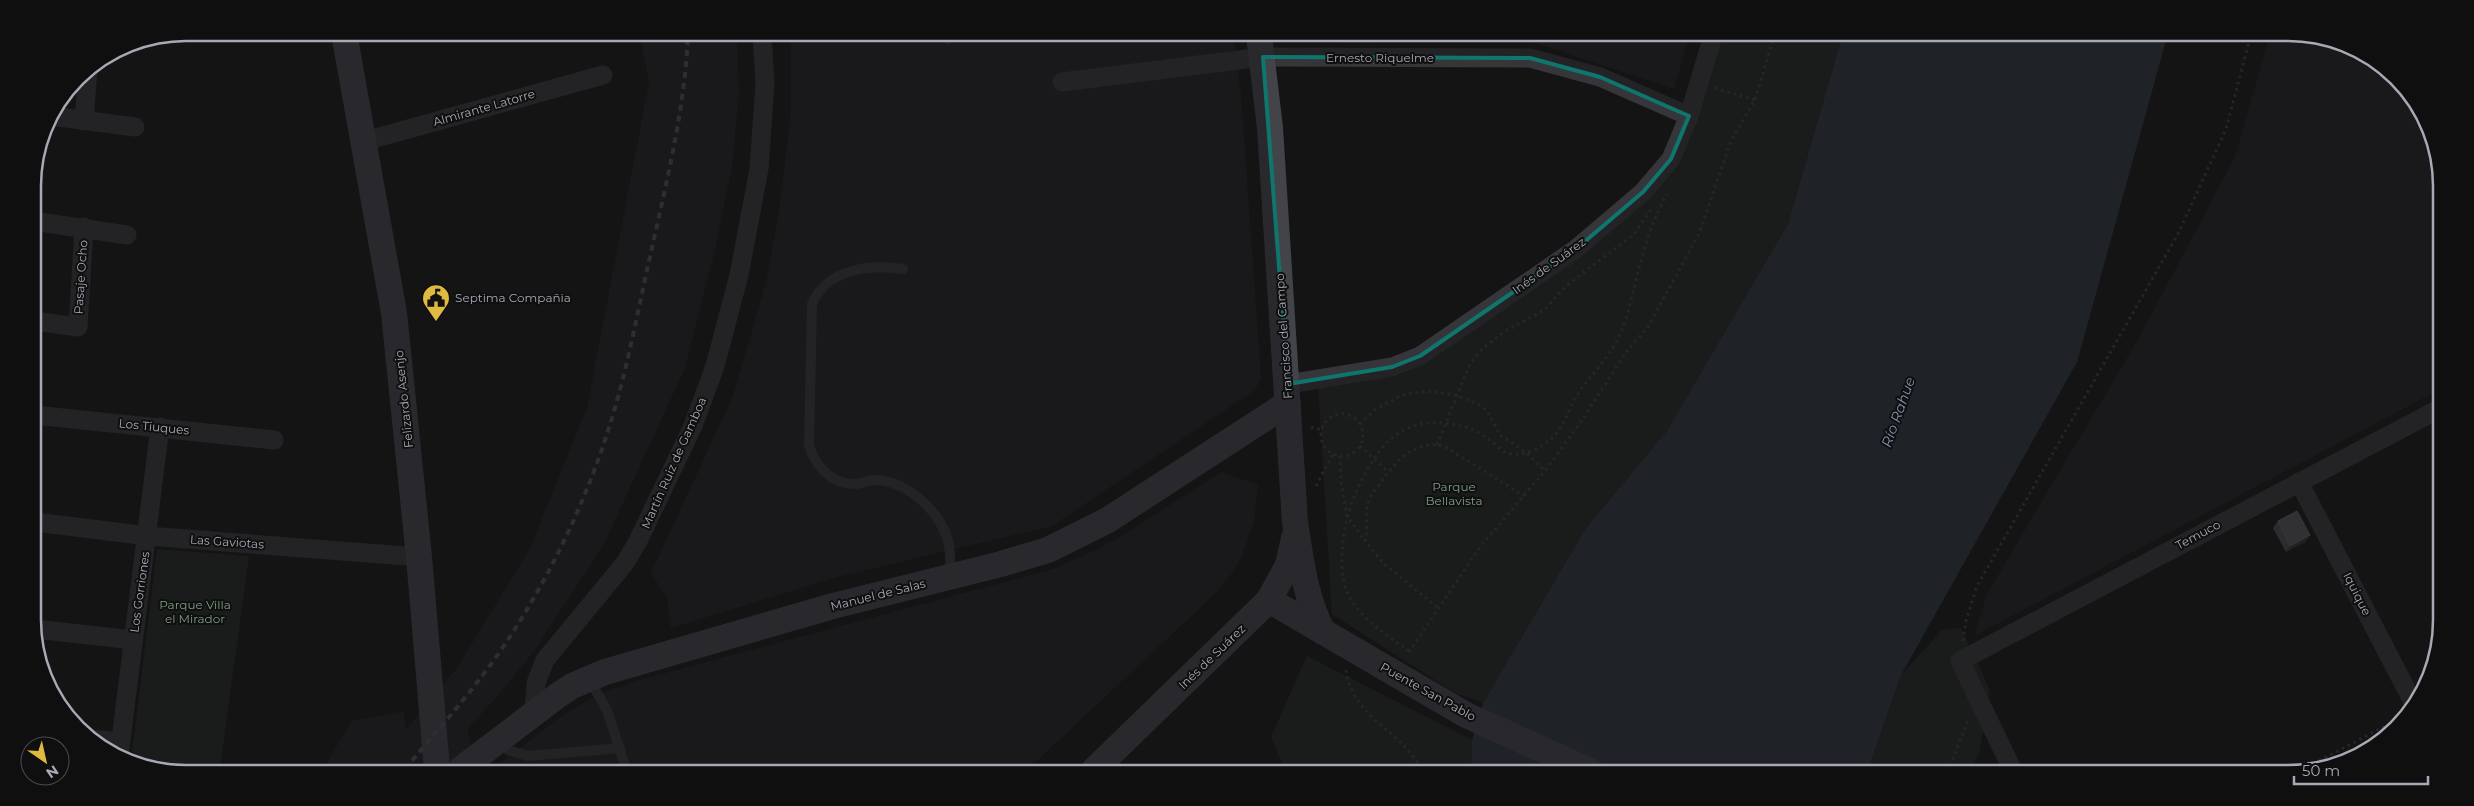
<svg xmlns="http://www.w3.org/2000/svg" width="2474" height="806" font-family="Montserrat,sans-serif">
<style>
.built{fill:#202022}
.green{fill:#202721}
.water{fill:#2e353c}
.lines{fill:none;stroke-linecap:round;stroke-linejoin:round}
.path{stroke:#3b3c40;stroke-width:3;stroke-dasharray:2.5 4;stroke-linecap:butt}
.lane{stroke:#35353a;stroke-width:10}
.street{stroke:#35353a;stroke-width:19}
.secondary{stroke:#434449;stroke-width:26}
.rail{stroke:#4e4f54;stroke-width:4;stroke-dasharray:6 5;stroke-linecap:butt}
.wall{fill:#4a4b50}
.shaded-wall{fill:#303134}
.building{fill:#54555a;stroke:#616268}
.marked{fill:none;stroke:#0f766e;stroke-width:4;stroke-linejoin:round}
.labels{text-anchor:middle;stroke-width:4;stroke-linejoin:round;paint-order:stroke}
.street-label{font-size:12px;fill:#a7a9b4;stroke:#0f0f10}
.poi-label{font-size:12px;fill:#a7a9b4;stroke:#0f0f10;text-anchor:start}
.park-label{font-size:12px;fill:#7f9d84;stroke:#0f0f10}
.water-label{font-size:14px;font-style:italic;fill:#8193ac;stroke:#0f0f10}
.rim{fill:none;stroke:#a7a9b4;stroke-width:2.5}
</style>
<rect width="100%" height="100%" fill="#141415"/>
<path class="built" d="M640 34H737L739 92 732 167 714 254 685 368 604 544 534 651 495 699 467 729 471 745 441 769H323L352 721 404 711 406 730 457 668 530 548 587 408 649 83Z
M791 34 1233 35 1241 95 1261 379 1255 390 1052 526 837 577 671 628 667 598 651 573 733 396 766 283 779 212 791 111Z
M1431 36H1689L1674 89 1532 42Z
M2269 38H2328L2365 53 2403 85 2439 156 2437 391 1974 636 1987 594 2140 336 2235 157Z
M1221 472 1258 485 1254 522 1241 558 1231 574 1219 590 1027 770 492 769 569 711 602 693 636 681 1053 569 1100 548 1125 534Z"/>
<path class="green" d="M1718 36 1842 37 1788 224 1667 431 1586 528 1483 703 1455 693 1332 614 1318 385 1402 374 1420 365 1640 205Z
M157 549 249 556 220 768H146L131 761Z
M1961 628 1990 690 1979 753 1970 772H1867L1901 675 1942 630Z
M1307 656 1472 740 1471 771H1285L1271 737Z"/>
<path class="water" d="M1842 37H2167L2077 362 1901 675 1867 772 1471 771 1472 740 1483 703 1586 528 1667 431 1788 224Z"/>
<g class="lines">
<path class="path" d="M1715 88 1755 100
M1321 435a21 21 0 1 1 42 0a21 21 0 1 1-42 0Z
M1360 424 1376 409 1402 395 1427 391 1456 395 1478 404 1487 411 1500 435 1527 453 1545 471 1578 426 1627 351 1648 327 1699 234 1731 141 1755 100 1774 36
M1311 427 1322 430
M1437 445 1470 364 1482 349 1504 332 1544 310 1567 285 1633 235 1651 210
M1360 446 1388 472
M1340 456 1341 482 1347 516 1365 541
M1316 486 1333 454
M1437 607 1384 564 1365 541C1370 528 1363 512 1369 500 1371 494 1376 489 1380 484 1395 461 1414 440 1444 446L1524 496
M1963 641 1966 621 1977 586 2179 232 2226 129 2250 38
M1409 651C1378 628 1343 610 1342 567 1341 536 1348 507 1362 480 1383 438 1407 415 1457 425 1468 427 1478 431 1487 438 1496 444 1501 453 1512 454 1527 456 1543 447 1553 437 1565 425 1568 409 1577 395 1591 375 1608 359 1619 337 1629 315 1633 291 1639 268 1646 242 1654 217 1667 194
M1409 652 1480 547 1545 471
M1346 670C1354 721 1403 730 1422 771
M1948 772 1968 720
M2296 773 2402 717"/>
<path class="lane" d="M903 269C869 264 827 269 812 304L809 445C815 466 831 484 855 484 862 484 868 480 874 480 906 480 937 509 947 537 951 548 950 564 951 576
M589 679 607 710 626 769
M497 742 508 750 528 756 620 748"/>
<path class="street" d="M1062 82 1263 57 1530 58 1600 77 1689 116
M51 116 135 127
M84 121 88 70
M365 141 603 75
M33 221 127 235
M34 321 78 327 84 227
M1288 384 1392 367 1420 356 1576 249 1643 192 1671 159 1689 116 1713 36
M34 415 274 440
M2299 482 2415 706
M35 522 148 536 419 557
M35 629 133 640
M534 714 536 683 545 660 625 563 638 541 693 426 715 366 739 275 759 169 765 83 762 34
M91 739 121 742
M119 756 160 427
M2014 773 1960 661 2437 410"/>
<path class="secondary" d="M344 33 394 313 419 557 437 769
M1259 35 1270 128 1295 522C1301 561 1305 597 1323 632
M1269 600 1466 715 1592 772
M461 769 557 696 572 686 605 672 833 606 1001 564 1048 550 1108 520 1288 403
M1094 770 1269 600 1288 565 1294 538"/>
<path class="rail" d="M405 769C437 731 470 694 499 653 545 586 581 513 606 437 626 377 637 314 651 252 667 180 685 108 688 34"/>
</g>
<path class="wall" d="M944 34H980L947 44Z
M2278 521 2310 535 2305 542 2286 552 2273 528Z"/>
<path class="shaded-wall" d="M953 34H980L947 44Z
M2310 535 2305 542 2286 552 2290 546Z"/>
<path class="building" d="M2297 511 2310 535 2290 546 2278 521Z"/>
<path d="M0 0H2474V806H0ZM1263 57 1530 58 1600 77 1689 116 1671 159 1643 192 1576 249 1420 356 1392 367 1288 384Z" fill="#141415" fill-opacity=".55" fill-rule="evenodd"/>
<path class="marked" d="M1263 57 1530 58 1600 77 1689 116 1671 159 1643 192 1576 249 1420 356 1392 367 1288 384Z"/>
<defs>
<g id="civic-pin" transform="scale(1.4375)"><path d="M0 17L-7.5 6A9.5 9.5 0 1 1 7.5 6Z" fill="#dfba41" stroke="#0f0f10"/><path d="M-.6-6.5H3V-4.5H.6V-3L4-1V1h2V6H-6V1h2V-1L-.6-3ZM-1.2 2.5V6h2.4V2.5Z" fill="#111"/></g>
</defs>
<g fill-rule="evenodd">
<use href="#civic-pin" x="436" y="298"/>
</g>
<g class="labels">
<g class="street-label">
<text x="1380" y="62">Ernesto Riquelme</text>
<text transform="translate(484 108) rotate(-16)" y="4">Almirante Latorre</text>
<text transform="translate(1549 266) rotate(-36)" y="4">Inés de Suárez</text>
<text transform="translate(81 277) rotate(-86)" y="4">Pasaje Ocho</text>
<text transform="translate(1284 336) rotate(-94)" y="4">Francisco del Campo</text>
<text transform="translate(404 399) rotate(-96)" y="4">Felizardo Asenjo</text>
<text transform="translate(154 427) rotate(6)" y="4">Los Tiuques</text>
<text transform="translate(674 463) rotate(-66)" y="4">Martín Ruiz de Gamboa</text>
<text transform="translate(2198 535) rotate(-28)" y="4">Temuco</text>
<text transform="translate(227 542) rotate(4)" y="4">Las Gaviotas</text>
<text transform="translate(140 592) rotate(-82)" y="4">Los Gorriones</text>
<text transform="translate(2357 594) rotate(63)" y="4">Iquique</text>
<text transform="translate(878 595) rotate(-14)" y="4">Manuel de Salas</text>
<text transform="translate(1212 657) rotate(-44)" y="4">Inés de Suárez</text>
<text transform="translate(1428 692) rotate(29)" y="4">Puente San Pablo</text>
</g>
<g class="poi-label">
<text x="455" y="302">Septima Compañia</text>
</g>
<g class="park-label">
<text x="1454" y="491">Parque<tspan x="1454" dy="14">Bellavista</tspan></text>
<text x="195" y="609">Parque Villa<tspan x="195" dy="14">el Mirador</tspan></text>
</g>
<g class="water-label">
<text transform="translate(1898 412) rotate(-70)" y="5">Río Rahue</text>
</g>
</g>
<path d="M0 0H2474V806H0ZM186 41H2288A145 145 0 0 1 2433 186V620A145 145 0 0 1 2288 765H186A145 145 0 0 1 41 620V186A145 145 0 0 1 186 41Z" fill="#0f0f10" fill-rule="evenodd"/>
<path class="rim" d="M186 41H2288A145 145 0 0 1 2433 186V620A145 145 0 0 1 2288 765H186A145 145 0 0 1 41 620V186A145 145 0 0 1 186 41Z"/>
<g transform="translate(45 761) rotate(146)"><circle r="24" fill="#0f0f10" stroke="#4c4d52"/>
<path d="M0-4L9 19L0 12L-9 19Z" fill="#dfba41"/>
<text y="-8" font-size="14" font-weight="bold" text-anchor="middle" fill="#a7a9b4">N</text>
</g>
<path d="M2294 776v8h134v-8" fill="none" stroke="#a7a9b4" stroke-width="2.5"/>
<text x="2302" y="776" font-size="15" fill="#a7a9b4" stroke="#0f0f10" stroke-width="4" paint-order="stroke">50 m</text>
</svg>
